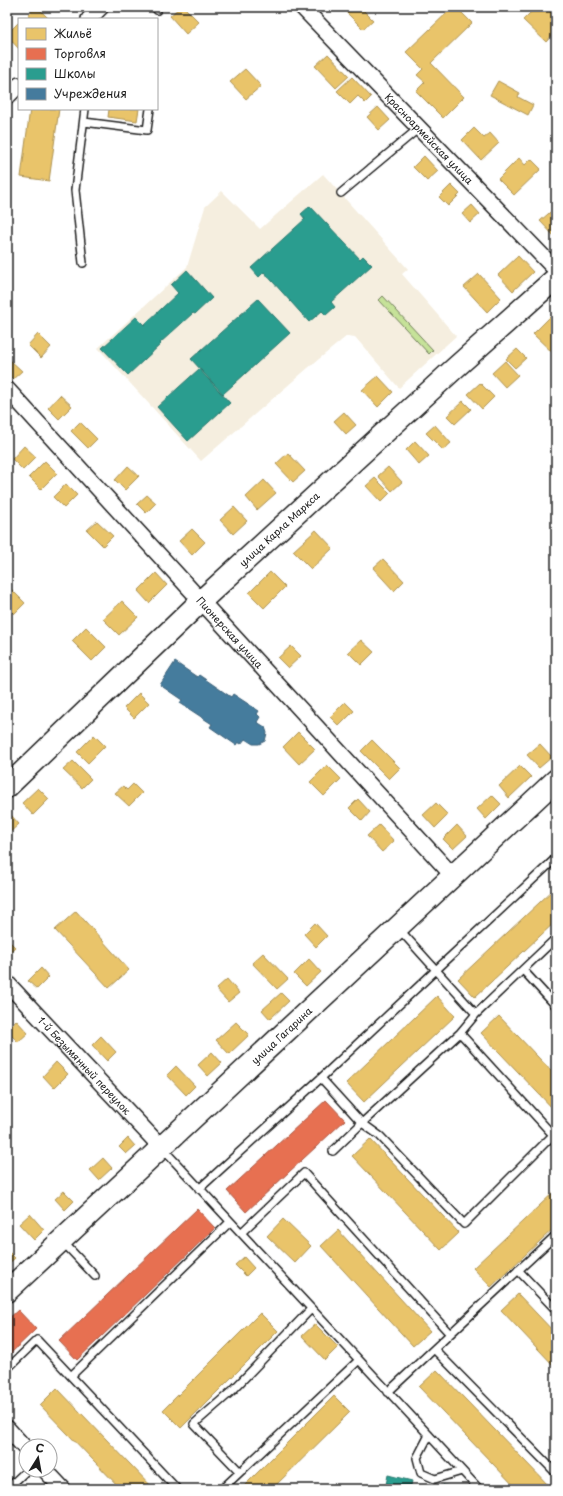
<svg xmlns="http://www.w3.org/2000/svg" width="563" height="1496" font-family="'Playpen Sans',sans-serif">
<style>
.built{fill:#f5eedf}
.grass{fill:#c6e299;stroke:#717f5a}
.homes{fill:#e9c46a;stroke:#ac9253}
.shops{fill:#e76f51;stroke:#aa5641}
.schools{fill:#2a9d8f;stroke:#26766c}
.public{fill:#457b9d;stroke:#395e76}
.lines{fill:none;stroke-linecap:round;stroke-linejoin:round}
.lane-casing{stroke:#1c1c1c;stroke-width:10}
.street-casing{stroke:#1c1c1c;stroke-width:18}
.secondary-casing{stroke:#1c1c1c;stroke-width:24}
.lane{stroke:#fff;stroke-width:7}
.street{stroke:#fff;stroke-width:15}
.secondary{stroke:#fff;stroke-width:21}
.labels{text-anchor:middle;stroke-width:4;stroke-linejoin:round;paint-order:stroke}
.street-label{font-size:10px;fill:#1c1c1c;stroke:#fff}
</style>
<rect width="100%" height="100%" fill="#fff"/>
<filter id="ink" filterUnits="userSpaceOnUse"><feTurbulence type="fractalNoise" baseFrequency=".025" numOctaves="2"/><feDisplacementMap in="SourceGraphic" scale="8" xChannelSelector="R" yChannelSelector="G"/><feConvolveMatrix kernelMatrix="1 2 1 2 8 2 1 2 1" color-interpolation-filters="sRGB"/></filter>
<g filter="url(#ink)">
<path class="built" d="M323 174 408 269 402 274 456 336 399 388 355 337 347 336 308 368 201 461 98 348 187 267 205 207 222 191 260 229Z"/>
<path class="grass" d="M383 296 433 350 429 354 379 300Z"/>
<path class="homes" d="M36 7H37L49 19H32L28 15Z
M180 7H184L199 22 186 34 170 16Z
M341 7H360L373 20 363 29Z
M453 7H456L472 23 431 63 464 97 443 118 416 91 425 82 417 75 423 69 406 52Z
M536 7H556V31L546 42 523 20Z
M18 23 19 24V49L7 36V34Z
M328 54 349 76 336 88 315 66Z
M245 69 261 86 246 99 230 82Z
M352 77 371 97 365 103 358 96 350 104 337 91Z
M498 81 520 93 518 97 533 105 528 115 490 95Z
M378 107 390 120 379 130 367 117Z
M30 109H59L49 181 21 177Z
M109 109H139L137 121 108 117Z
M474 128 484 138 490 133 499 143 481 160 462 140Z
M424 156 438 171 427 181 413 167Z
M519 158 525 165 531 159 541 169 514 195 498 179Z
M451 185 460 194 448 206 439 197Z
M472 205 480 214 470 223 462 214Z
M556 207V238L540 221Z
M518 256 533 272 513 291 498 275Z
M479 274 501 298 487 312 464 287Z
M556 311V356L533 334Z
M38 334 51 347 41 358 28 345Z
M517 349 526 358 515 368 506 359Z
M10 360 22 371 13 379 7 373V363Z
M505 361 518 375 505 387 492 373Z
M378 376 393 392 378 407 362 390Z
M480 383 494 397 482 409 468 394Z
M60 395 72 406 59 419 48 408Z
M463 401 471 409 455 424 447 416Z
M344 412 356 425 346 434 334 421Z
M80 422 97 439 88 448 71 431Z
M435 425 451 443 443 450 426 433Z
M415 441 429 456 419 465 406 450Z
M24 446 36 457 23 470 12 459Z
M288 453 305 471 293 482 276 464Z
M45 461 57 473 41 489 29 477Z
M128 466 139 476 125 490 115 480Z
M388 467 402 482 392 491 378 476Z
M375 478 390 493 381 502 366 486Z
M264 480 276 493 257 510 246 497Z
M66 484 77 495 64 508 53 497Z
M147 495 156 503 146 513 137 504Z
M234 507 247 521 233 534 220 520Z
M97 521 113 536 103 546 87 530Z
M192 529 205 542 192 555 179 541Z
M316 530 333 548 311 569 293 551Z
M383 559 404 581 394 591 373 568Z
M270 572 285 587 264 608 249 593Z
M156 573 167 585 149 603 138 591Z
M11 589 25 603 14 614 7 607V592Z
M122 601 138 617 119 635 103 619Z
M86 627 106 647 92 661 72 641Z
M361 640 374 652 361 665 348 652Z
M291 646 301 656 288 668 278 658Z
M139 693 149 703 134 718 124 708Z
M345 702 354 711 339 726 330 717Z
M298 732 315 749 299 764 283 747Z
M94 735 105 746 88 763 77 752Z
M372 740 400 768 389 779 361 751Z
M540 744 552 757 539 768 527 755Z
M73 761 91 779 82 788 63 770Z
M327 765 341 779 324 796 310 782Z
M520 766 531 777 509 798 499 786Z
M133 784 142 793 129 806 115 793 123 786 127 790Z
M38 788 49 799 33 815 22 803Z
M492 795 501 804 486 819 477 809Z
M358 799 370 812 362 821 349 808Z
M436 803 448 815 435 828 423 815Z
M10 814 19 824 7 835V818Z
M379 825 394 841 382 852 367 836Z
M457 825 467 836 453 849 443 839Z
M556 887V921L475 997 458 979Z
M76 911 129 970 109 988 55 930Z
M315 923 327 936 316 947 304 934Z
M7 939 15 947 7 954Z
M263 953 288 979 277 989 252 963Z
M309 959 321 972 306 986 294 974Z
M41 968 49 977 37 989 28 981Z
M227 979 239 993 228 1002 216 989Z
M281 993 289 1001 270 1019 262 1010Z
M437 996 455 1016 364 1102 346 1083Z
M499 1016 556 1076V1112L481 1033Z
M16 1020 28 1033 18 1042 7 1031V1029Z
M236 1022 249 1035 229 1054 216 1040Z
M101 1036 116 1052 107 1061 92 1045Z
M212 1052 222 1063 208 1076 198 1065Z
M56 1062 68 1074 54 1088 43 1076Z
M176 1066 195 1086 186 1095 167 1075Z
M128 1138 135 1146 126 1154 119 1147Z
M370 1139 459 1233 441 1250 352 1156Z
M103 1158 112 1168 99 1180 90 1170Z
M556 1190V1226L491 1287 473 1268Z
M64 1191 74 1201 65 1210 55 1199Z
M30 1214 44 1230 34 1240 19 1224Z
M283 1219 311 1246 295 1263 267 1236Z
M338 1230 430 1331 413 1346 321 1246Z
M7 1250 15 1258 7 1265Z
M244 1257 254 1268 246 1276 235 1265Z
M518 1294 556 1334V1368L501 1310Z
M260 1313 278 1331 181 1428 163 1410Z
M315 1324 338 1347 325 1360 302 1336Z
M437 1370 552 1489H517L419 1387Z
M57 1388 154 1489H121L40 1405Z
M334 1396 350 1412 272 1489H241Z"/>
<path class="shops" d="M326 1100 345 1120 246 1212 227 1191Z
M197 1209 215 1228 77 1360 59 1341Z
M18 1310 36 1329 9 1355 7 1353V1320Z"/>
<path class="schools" d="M310 206 360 259 363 256 372 265 331 302 335 307 326 315 322 311 309 322 264 272 259 277 251 268 305 219 301 214Z
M187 270 212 298 195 314 193 313 160 343 161 344 128 375 102 348 136 317 144 325 178 293 171 285Z
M258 299 290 333 223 394 191 359Z
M199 369 230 403 188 441 157 407Z
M388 1475 412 1481 410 1489H385Z
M443 1485 457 1489H442Z"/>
<path class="public" d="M175 662 197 677 199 675 231 697 233 694 259 711 257 714 260 717 257 722 265 727 267 733 265 741 259 744H253L245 739 241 744 238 742 236 745 210 727 212 724 180 703 182 700 160 685Z"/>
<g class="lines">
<g class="lane-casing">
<path id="lane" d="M155 7 157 10
M84 122 147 130 150 109
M341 193 419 128
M83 263 75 190 85 109
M556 858 436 970 476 1014 556 938
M523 970 556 1006
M460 1033 362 1123 380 1136 464 1224 553 1135 460 1033 476 1014
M321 1078 362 1123 333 1151
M163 1149 479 1489
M199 1189 321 1078 436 970 399 929
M241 1233 304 1173 450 1334
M63 1242 95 1276
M518 1270 556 1310
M434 1349 556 1473
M7 1369 37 1340 177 1489
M71 1376 230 1222
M388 1392 556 1235
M429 1435 417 1458 421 1473 435 1479 462 1471
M240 1472 194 1424 233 1390 311 1309
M7 1489 27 1470
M222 1489 359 1360"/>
</g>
<g class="street-casing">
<g id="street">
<path id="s1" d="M302 7 556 270"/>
<path d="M89 19 101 7"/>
<path d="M7 97 19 85"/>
<path id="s2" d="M7 389 453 876"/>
<path id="s3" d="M7 983 161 1147"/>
<path d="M7 1428 26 1449"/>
<path d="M45 1470 63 1489"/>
</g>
</g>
<g class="secondary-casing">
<g id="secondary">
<path id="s4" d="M7 787 201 601 455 368 556 278"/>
<path id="s5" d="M7 1291 556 780"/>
</g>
</g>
<use href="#lane" class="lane"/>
<use href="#street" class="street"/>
<use href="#secondary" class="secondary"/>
</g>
</g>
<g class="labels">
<g class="street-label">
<text dy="4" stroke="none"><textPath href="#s1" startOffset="183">Красноармейская улица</textPath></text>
<text dy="4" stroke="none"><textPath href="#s4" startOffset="375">улица Карла Маркса</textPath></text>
<text dy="4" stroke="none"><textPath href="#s2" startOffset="330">Пионерская улица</textPath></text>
<text dy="4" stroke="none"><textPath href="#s5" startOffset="375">улица Гагарина</textPath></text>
<text dy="4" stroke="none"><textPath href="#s3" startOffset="113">1-й Безымянный переулок</textPath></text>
</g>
</g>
<rect width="563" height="1496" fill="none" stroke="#fff" stroke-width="24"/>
<rect x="12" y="12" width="539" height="1472" fill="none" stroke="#1c1c1c" stroke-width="1.5" filter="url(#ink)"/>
<rect x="18" y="18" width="140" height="92" fill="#ffffff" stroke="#a4a4a4"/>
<rect x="26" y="28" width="20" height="12" fill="#e9c46a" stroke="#a4a4a4"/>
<text x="54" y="38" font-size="12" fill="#1c1c1c">Жильё</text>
<rect x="26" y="48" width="20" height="12" fill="#e76f51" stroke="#a4a4a4"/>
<text x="54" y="58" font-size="12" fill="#1c1c1c">Торговля</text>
<rect x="26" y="68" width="20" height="12" fill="#2a9d8f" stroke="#a4a4a4"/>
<text x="54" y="78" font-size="12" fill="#1c1c1c">Школы</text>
<rect x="26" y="88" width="20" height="12" fill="#457b9d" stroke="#a4a4a4"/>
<text x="54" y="98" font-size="12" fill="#1c1c1c">Учреждения</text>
<g transform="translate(38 1458) rotate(11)"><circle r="19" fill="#ffffff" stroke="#a4a4a4"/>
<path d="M0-3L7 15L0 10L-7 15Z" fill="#1c1c1c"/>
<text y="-6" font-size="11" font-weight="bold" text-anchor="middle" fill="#1c1c1c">С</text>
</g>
</svg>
